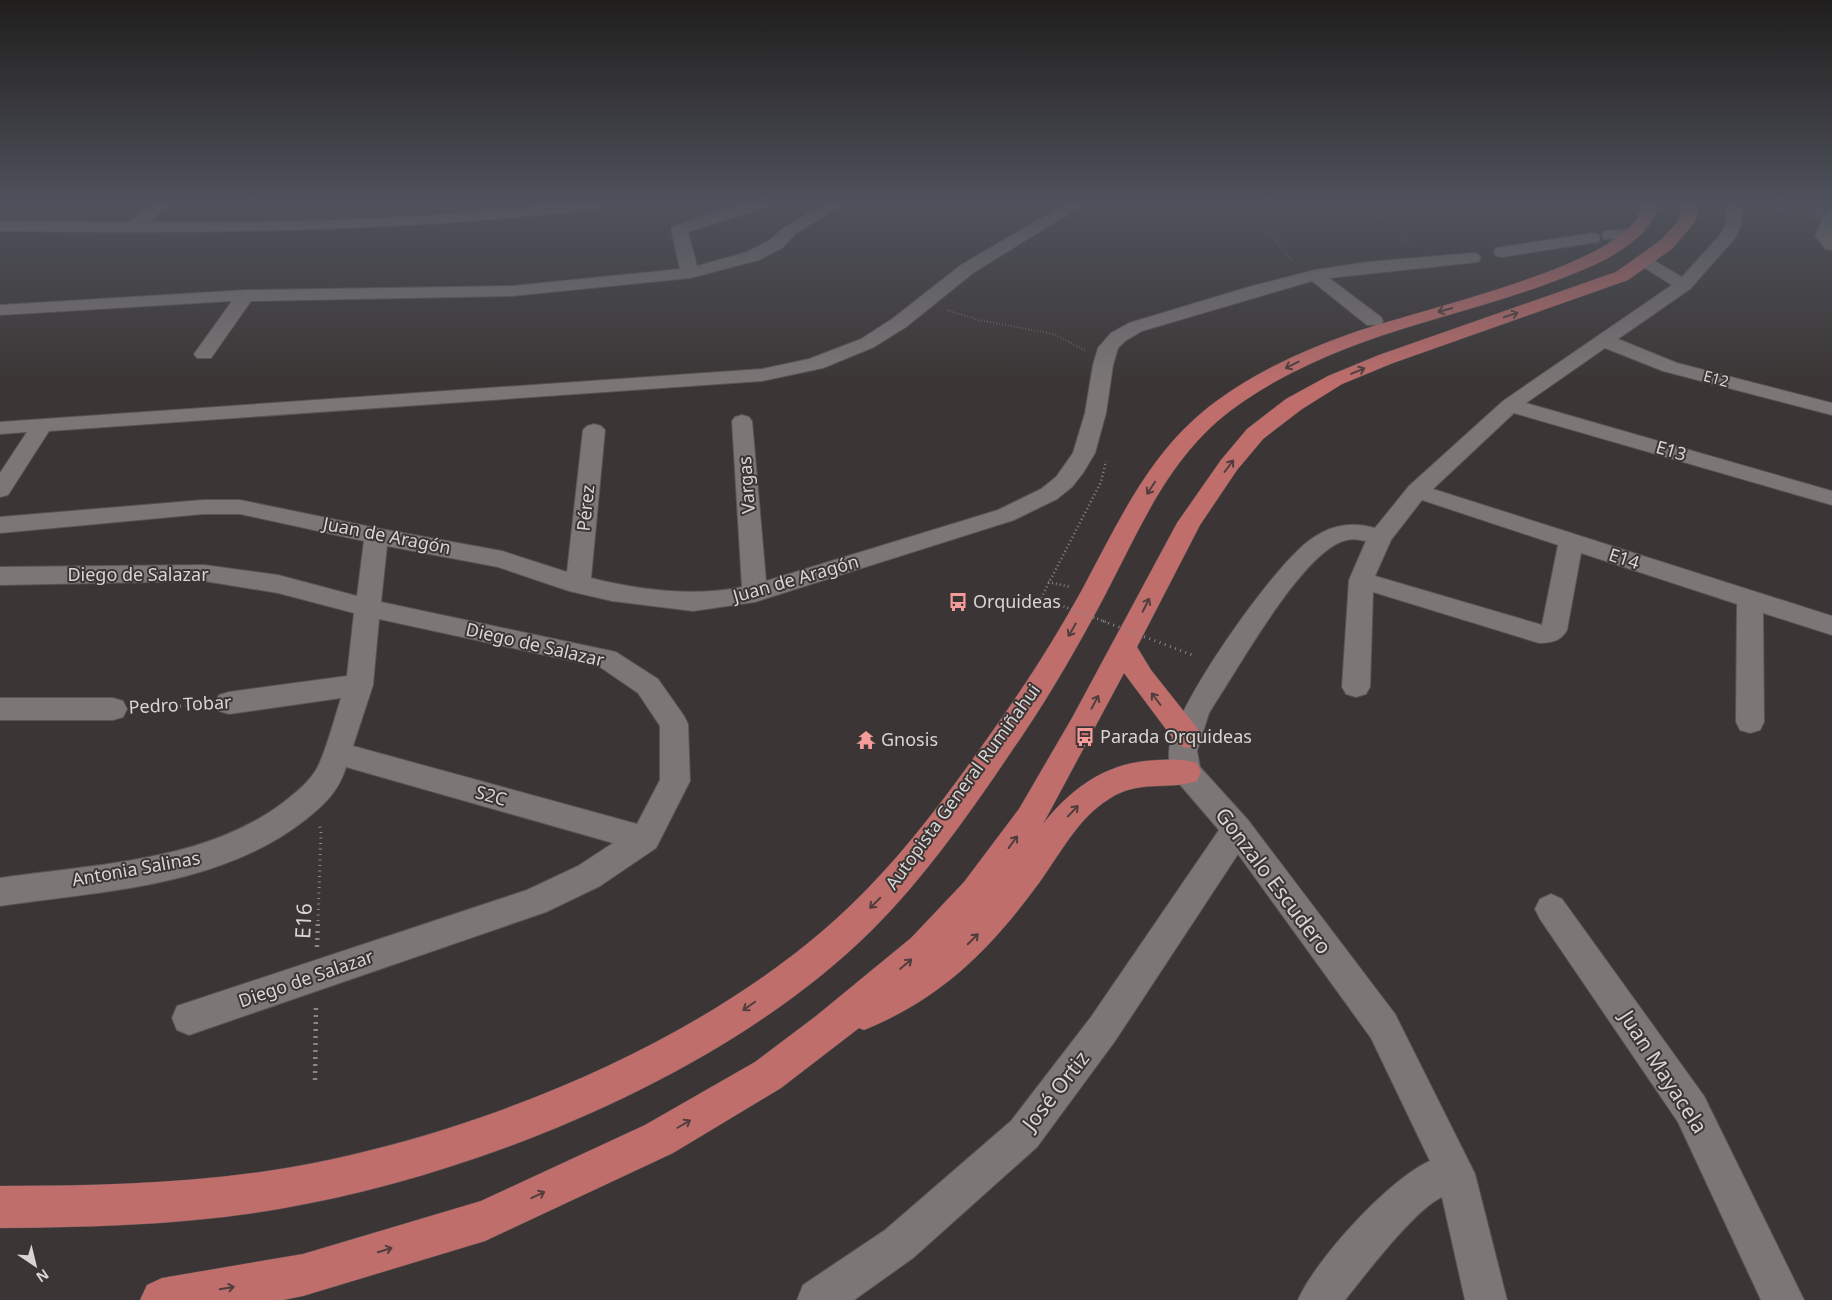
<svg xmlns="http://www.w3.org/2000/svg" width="1832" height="1300" font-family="'Noto Sans',sans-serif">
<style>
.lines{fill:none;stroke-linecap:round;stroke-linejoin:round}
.minor-casing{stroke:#595454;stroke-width:2}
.highway-casing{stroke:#595454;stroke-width:1}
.path-far3{stroke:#8b8786;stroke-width:2;stroke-dasharray:0.5 2.5;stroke-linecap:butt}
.path-far2{stroke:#8b8786;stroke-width:2.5;stroke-dasharray:1 3;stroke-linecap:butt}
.path-far1{stroke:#8b8786;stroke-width:3;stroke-dasharray:1 4.5;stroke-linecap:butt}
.path{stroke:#8b8786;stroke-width:4.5;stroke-dasharray:2 5;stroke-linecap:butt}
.minor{fill:#7c7676;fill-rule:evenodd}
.highway{fill:#bf6e6c;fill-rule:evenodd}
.path-bridge-far1{stroke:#8b8786;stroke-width:2.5;stroke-dasharray:1 3;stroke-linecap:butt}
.path-bridge{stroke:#8b8786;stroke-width:3;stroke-dasharray:1 4.5;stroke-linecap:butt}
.wall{fill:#4a4646}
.shaded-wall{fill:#3c3939}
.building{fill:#565151;stroke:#3c3939}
.oneway{stroke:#4f3e3d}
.labels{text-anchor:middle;stroke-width:4;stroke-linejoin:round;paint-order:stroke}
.far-street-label{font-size:15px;fill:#d8d5d4;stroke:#3b3635}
.street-label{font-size:18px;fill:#d8d5d4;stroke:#3b3635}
.poi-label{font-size:18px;fill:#d8d5d4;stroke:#3b3635;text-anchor:start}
.near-street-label{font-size:21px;fill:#d8d5d4;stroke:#3b3635}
</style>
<rect width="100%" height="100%" fill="#3b3635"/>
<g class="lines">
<g class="minor-casing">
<path id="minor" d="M153 203H171L149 222C250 223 351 221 452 214 505 211 558 200 611 203L603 208C402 233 202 233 0 231V221L129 222Z
M747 203H771L769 206 688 232 697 266 747 252 770 240 783 228 826 203H845L795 234 782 248 759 260 690 278 512 296 251 301 211 358H197L194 354 232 301 0 315V305L246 290 512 286 680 269 671 229 673 226Z
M1067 203H1086L973 273 906 327 874 347 823 368 762 381 49 431 8 495 0 497V473L27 432 0 434V422L762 369 809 359 861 339 892 319 961 265Z
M1726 203H1742V223L1736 237 1690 289 1618 339 1677 363 1832 403V415L1663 371 1605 348 1526 403 1832 491V505L1514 413 1433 489 1832 616V635L1763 613 1764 722 1760 730 1750 733 1740 730 1736 722 1737 604 1581 553 1567 630C1561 641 1551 643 1539 643L1373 592 1370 687 1366 694 1356 697 1346 694 1342 687 1349 580 1366 541C1360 540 1353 538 1347 540 1305 548 1241 664 1217 700L1209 713 1197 751 1200 767 1248 820 1395 1014 1475 1174 1507 1300H1465L1442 1197C1415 1209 1365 1275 1345 1300H1298C1315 1260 1390 1178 1430 1161L1371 1038 1238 854 1115 1041 1037 1147 913 1258 854 1300H797L803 1285 885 1230 1011 1121 1091 1017 1219 830 1176 780C1172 772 1168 761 1169 751 1173 708 1274 565 1310 540 1330 525 1351 521 1375 528L1409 486 1503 401 1672 285 1635 262 1638 258H1650L1682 277 1720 235 1726 223ZM1422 500 1558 545 1542 625 1375 576 1391 540Z
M1832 210V250L1826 249 1815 236 1824 215Z
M1631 229 1637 230 1639 234 1637 238 1604 239 1602 235 1604 231Z
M1592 233 1598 234 1600 238 1598 242 1502 257 1496 256 1494 252 1496 248 1502 247Z
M1472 253 1478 254 1481 258 1478 262 1329 278 1381 317 1383 321 1381 325H1367L1312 281 1142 331 1125 341 1118 348 1113 365 1106 413 1095 453 1083 473 1072 487 1057 499 1014 520 755 602 693 611 612 601 569 591 498 567 387 546 381 602 616 652 658 679 684 716 688 724 690 781 656 848 600 886 546 912 189 1035 177 1030 172 1018 177 1006 527 890 578 866 613 843 346 767C339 791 324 805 305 820 220 887 103 891 0 906V878C95 864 205 862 284 802 295 793 306 785 314 773 324 760 335 716 341 698L229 714 219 711 215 703 219 695 229 692 347 676 354 613 278 593 204 581 0 585V567L204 565 278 575 357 596 364 541 240 514H203L0 533V517L203 500H240L376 528 502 551 567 572 583 430 587 426 594 424 601 426 605 430 591 578C639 590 693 597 742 587L732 421 735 417 742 415 749 417 752 421 766 581 998 510 1041 489 1056 477 1073 453 1085 413 1093 365 1098 348 1111 333 1129 323 1252 286 1315 270 1367 262ZM379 619 600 667 638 693 660 726V780L637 824 353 746 373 685Z
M0 698H113L123 701 127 709 123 717 113 720H0Z
M1551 894 1562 899 1704 1096 1804 1300H1761L1678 1122 1540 919 1535 909 1540 899Z"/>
</g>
<g class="highway-casing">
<path id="highway" d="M1644 203H1660C1655 216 1649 228 1638 237 1617 256 1591 267 1565 277 1498 304 1426 319 1358 344 1313 361 1268 382 1230 411 1167 459 1139 531 1103 599 1079 644 1053 690 1024 733 978 801 931 871 872 930 727 1074 479 1175 279 1209 187 1225 93 1227 0 1228V1186C92 1186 183 1184 274 1170 468 1139 706 1044 849 907 910 849 960 778 1008 709 1035 670 1060 630 1083 588 1120 519 1152 447 1218 400 1256 372 1300 352 1344 336 1411 311 1595 273 1635 221 1639 215 1641 209 1644 203Z
M1684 203H1700L1695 222 1673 248 1628 280 1393 363 1342 384 1302 409 1263 439 1237 470 1200 525 1137 647 1151 670 1197 728 1202 736 1197 744 1187 748 1177 744 1124 673 1043 824C1073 786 1109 761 1159 760 1172 759 1184 759 1197 763L1201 772 1197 781C1166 791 1139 779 1109 799 1078 818 1060 854 1039 883 990 950 942 998 864 1030L859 1028 781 1088 673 1153 485 1241 303 1296 283 1300H140L147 1285 162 1278 303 1254 481 1201 645 1125 755 1062 816 1016 911 938 964 882 1019 809 1072 718 1177 523 1221 460 1247 429 1286 399 1328 376 1379 355 1616 272 1661 240 1678 221Z"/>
</g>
<path class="path-far3" d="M1246 203 1294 263
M1369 203 1412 246
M947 310 979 320 1054 334 1086 351"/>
<path class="path-far2" d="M1048 582 1071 587
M1041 598 1101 482 1106 461"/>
<path class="path-far1" d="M136 708 205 705
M318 921 321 832 319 823"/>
<path class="path" d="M317 947 318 920
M315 1080 316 1003"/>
<use href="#minor" class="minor"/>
<use href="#highway" class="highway"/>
<path class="path-bridge-far1" d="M1041 598 1106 622"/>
<path class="path-bridge" d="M1103 621 1195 656"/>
</g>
<path class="wall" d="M1772 203H1794L1793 207 1789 213 1770 209Z
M1796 203H1832L1825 212 1818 223Z"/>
<path class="shaded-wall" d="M1832 204V208L1823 213 1827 207Z"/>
<path class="building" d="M1775 203H1794L1793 207Z
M1807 203H1832V204L1827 207 1823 217Z"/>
<defs><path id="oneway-shaft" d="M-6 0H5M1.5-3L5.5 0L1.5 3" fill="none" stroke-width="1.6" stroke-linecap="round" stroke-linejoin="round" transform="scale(1.25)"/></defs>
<g class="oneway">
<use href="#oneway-shaft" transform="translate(1445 310) rotate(164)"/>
<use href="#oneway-shaft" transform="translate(1511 315) rotate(-18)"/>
<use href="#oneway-shaft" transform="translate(1292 365) rotate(153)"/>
<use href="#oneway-shaft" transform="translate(1358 371) rotate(-23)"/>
<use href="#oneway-shaft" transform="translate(1229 466) rotate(-53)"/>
<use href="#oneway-shaft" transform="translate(1151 488) rotate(123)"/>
<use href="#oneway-shaft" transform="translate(1146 605) rotate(-63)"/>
<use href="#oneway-shaft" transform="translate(1072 630) rotate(120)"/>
<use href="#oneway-shaft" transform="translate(1156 699) rotate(-127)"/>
<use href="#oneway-shaft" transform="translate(1095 702) rotate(-62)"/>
<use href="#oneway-shaft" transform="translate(1073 811) rotate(-47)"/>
<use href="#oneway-shaft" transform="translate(1013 842) rotate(-54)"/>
<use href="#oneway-shaft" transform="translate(875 903) rotate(135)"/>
<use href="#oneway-shaft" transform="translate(973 939) rotate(-45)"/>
<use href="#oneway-shaft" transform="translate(906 964) rotate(-40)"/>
<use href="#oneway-shaft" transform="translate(749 1006) rotate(145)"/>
<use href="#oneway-shaft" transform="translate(684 1124) rotate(-30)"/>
<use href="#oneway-shaft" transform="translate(538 1195) rotate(-25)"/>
<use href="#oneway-shaft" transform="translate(385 1250) rotate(-17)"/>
<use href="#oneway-shaft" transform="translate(227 1288) rotate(-10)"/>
</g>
<linearGradient id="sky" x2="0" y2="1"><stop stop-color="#201e1d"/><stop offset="0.53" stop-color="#4f525c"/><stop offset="1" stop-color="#4f525c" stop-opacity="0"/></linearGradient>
<rect width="1832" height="385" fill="url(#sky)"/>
<defs>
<g id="bus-bare" transform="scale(1.5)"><path d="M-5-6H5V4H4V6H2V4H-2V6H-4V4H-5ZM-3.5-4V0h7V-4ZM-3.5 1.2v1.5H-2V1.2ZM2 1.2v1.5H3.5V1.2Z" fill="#f59b99" stroke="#3b3635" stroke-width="2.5" paint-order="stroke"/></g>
<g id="temple-bare" transform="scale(1.5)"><path d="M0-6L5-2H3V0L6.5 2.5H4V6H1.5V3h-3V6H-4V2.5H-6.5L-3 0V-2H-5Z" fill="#f59b99" stroke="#3b3635" stroke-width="2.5" paint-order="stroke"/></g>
</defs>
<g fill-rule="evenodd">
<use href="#bus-bare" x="958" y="602"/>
<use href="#bus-bare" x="1085" y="737"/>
<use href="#temple-bare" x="866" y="740"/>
</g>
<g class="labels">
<g class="far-street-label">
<text transform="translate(1716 379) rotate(15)" y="5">E12</text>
</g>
<g class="street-label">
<text transform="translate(1671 451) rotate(16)" y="6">E13</text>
<text transform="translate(747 485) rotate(-94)" y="6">Vargas</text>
<text transform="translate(586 508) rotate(-84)" y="6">Pérez</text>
<text transform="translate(387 536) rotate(11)" y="6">Juan de Aragón</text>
<text transform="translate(1624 559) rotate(18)" y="6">E14</text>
<text x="138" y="581">Diego de Salazar</text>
<text transform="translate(796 579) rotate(-16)" y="6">Juan de Aragón</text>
<text transform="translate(535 645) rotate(13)" y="6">Diego de Salazar</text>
<text transform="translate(180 705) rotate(-3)" y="6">Pedro Tobar</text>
<text transform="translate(963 787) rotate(-54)" y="6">Autopista General Rumiñahui</text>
<text transform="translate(491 796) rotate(16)" y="6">S2C</text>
<text transform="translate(136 869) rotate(-10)" y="6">Antonia Salinas</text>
<text transform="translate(306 979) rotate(-19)" y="6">Diego de Salazar</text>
</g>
<g class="poi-label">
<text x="973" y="608">Orquideas</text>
<text x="1100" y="743">Parada Orquideas</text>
<text x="881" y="746">Gnosis</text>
</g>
<g class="near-street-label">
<text transform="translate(1273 881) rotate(53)" y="7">Gonzalo Escudero</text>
<text transform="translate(304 921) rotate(-87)" y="7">E16</text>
<text transform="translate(1663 1072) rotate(57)" y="7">Juan Mayacela</text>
<text transform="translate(1056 1091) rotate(-52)" y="7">José Ortiz</text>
</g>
</g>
<g transform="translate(35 1265) rotate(145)" stroke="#3b3635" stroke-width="4" paint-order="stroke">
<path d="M0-4L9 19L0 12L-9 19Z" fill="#d8d5d4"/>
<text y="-8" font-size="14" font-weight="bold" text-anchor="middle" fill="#d8d5d4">N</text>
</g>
</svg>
